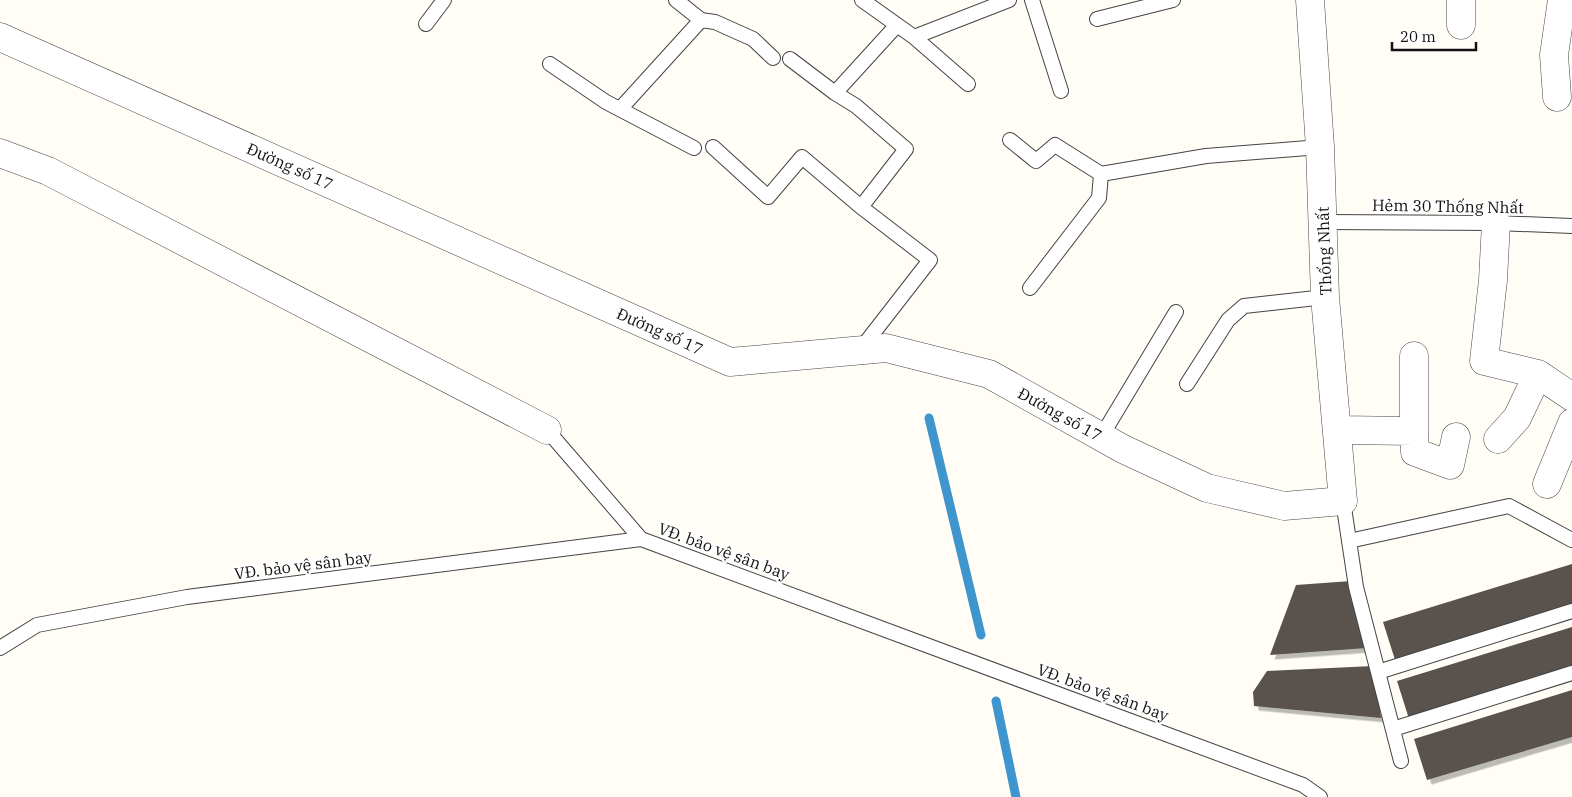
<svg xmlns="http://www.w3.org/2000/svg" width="1572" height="797" font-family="'IBM Plex Serif',serif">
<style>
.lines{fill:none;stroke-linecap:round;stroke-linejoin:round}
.stream{stroke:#3f96cf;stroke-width:9}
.building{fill:#5a524d;filter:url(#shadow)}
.service-casing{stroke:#444;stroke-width:16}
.minor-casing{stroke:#444;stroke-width:29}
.service{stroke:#fff;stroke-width:14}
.minor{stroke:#fff;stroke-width:28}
.labels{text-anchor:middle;stroke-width:5;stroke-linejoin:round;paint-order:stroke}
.street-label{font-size:16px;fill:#111;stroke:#fff}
</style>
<defs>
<filter id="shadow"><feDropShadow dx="4.5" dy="4.5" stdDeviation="0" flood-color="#0004"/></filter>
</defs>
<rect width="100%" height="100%" fill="#fffdf5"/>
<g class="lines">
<path class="stream" d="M929 418 981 635
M996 701 1016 797"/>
</g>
<path class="building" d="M1572 564V610L1396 663 1383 622Z
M1351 581 1367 648 1270 655 1296 585Z
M1572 627V674L1410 722 1397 681Z
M1373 666 1381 718 1254 706 1253 692 1267 671Z
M1572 690V737L1427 780 1414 739Z"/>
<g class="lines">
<g class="service-casing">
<path id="service" d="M676 0 701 20 715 22 753 39 773 58
M862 0 914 37 1009 0
M1032 0 1061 91
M1097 19 1173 0
M426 24 444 0
M914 37 968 84
M790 59 835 93 856 106 906 149 861 207
M550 64 606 102 694 148
M835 93 897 25
M621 108 701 20
M1010 140 1036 161 1055 145 1101 174 1206 156 1320 147
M713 147 768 197 802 157 861 207 930 260 860 350
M1324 222 1496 223 1572 226
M1030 288 1099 198 1101 174
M1187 384 1228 320 1244 306 1325 297
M547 430 641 539
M1101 437 1176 312
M1343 501 1356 587 1401 761
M1349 541 1509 506 1572 540
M0 648 37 625 187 597 641 539 1303 785 1320 797
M1378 672 1572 611
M1393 729 1572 673"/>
</g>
<g class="minor-casing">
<path id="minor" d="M1461 25V0
M0 37 730 362 886 348 989 374 1123 449 1207 488 1284 506 1343 501 1325 297 1320 147 1310 0
M1557 97 1554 55 1562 0
M0 153 48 171 547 430
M1496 223 1493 280 1484 361 1538 374 1572 397
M1414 356V431
M1338 430 1414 431 1415 452 1450 465 1456 437
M1498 439 1517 418 1538 374
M1547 484 1572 423"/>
</g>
<use href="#service" class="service"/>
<use href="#minor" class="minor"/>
</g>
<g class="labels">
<g class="street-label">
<text transform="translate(290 166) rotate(24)" y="6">Đường số 17</text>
<text transform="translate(1448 206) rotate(1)" y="6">Hẻm 30 Thống Nhất</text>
<text transform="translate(1324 251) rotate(-92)" y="6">Thống Nhất</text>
<text transform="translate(660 331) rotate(24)" y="6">Đường số 17</text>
<text transform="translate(1060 414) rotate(29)" y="6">Đường số 17</text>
<text transform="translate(724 551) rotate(20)" y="6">VĐ. bảo vệ sân bay</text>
<text transform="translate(303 565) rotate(-7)" y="6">VĐ. bảo vệ sân bay</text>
<text transform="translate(1103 692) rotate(20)" y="6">VĐ. bảo vệ sân bay</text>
</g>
</g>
<path d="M1392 42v8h84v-8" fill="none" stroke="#111111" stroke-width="2.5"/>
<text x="1400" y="42" font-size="15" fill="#111111" stroke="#ffffff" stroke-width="4" paint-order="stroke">20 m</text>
</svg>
